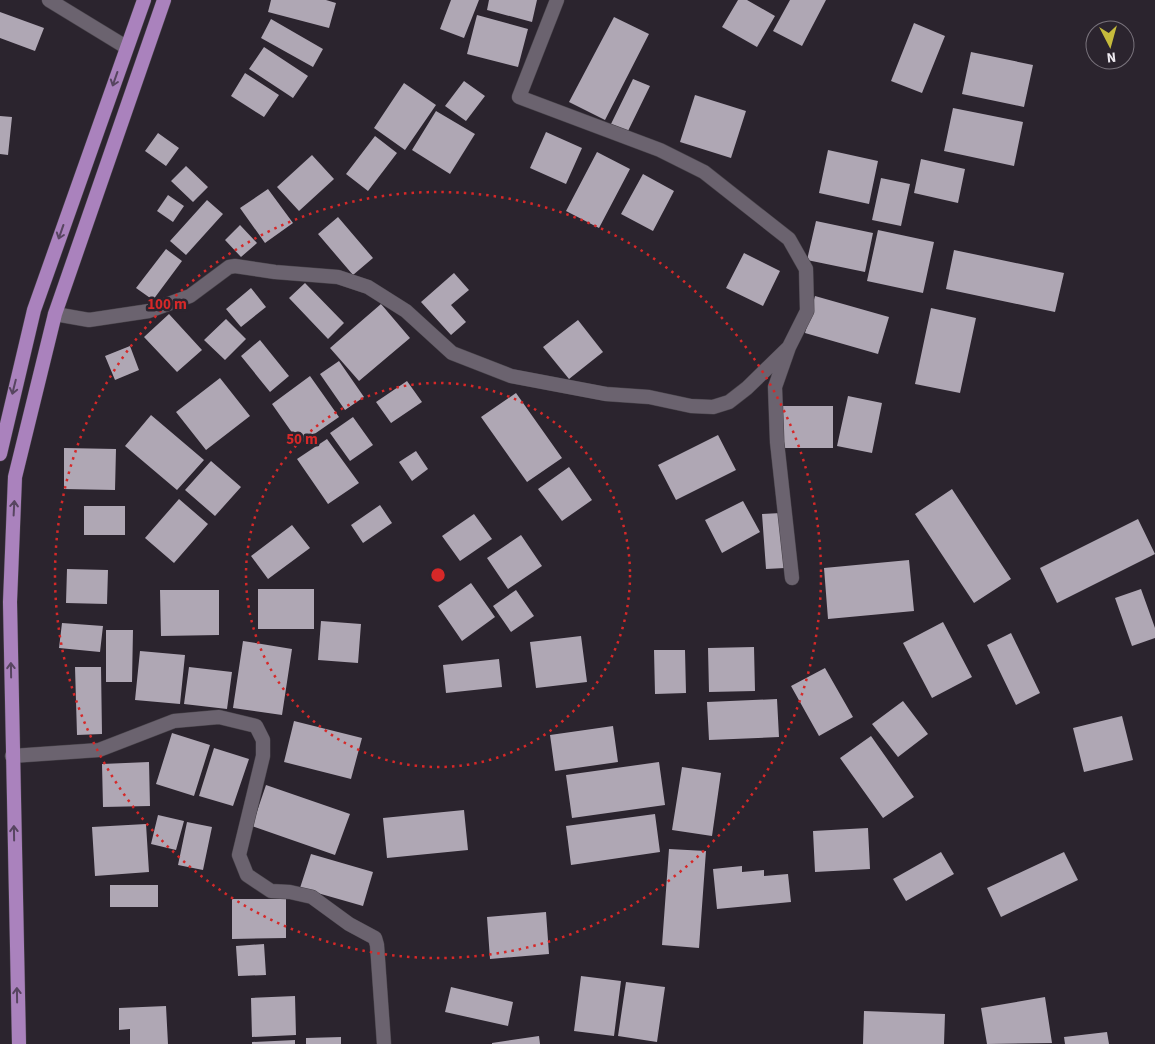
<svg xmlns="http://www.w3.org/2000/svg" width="1155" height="1044" font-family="'Source Sans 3',sans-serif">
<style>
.building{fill:#afa7b4}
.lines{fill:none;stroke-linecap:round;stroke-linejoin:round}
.minor-casing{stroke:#48434a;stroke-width:15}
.primary-casing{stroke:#48434a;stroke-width:15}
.minor{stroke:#6b636f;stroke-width:14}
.primary{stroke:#aa82bd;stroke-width:14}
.oneway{stroke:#574560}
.ring{fill:none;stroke:#d62828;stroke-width:2.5;stroke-dasharray:2.5 5}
.centre{fill:#d62828;stroke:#2b242e;stroke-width:2.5}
.ring-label{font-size:15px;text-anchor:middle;font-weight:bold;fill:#d62828;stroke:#2b242e;stroke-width:5;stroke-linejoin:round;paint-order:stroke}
</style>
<rect width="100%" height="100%" fill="#2b242e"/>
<path class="building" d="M271 0H326L336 3 329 28 268 12Z
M451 0H479L464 38 440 29Z
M489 0H537L532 22 487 10Z
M738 0H747L775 16 757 47 722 27Z
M790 0H826L802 46 773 31Z
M0 12 44 28 35 51 0 38Z
M477 15 528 29 518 67 467 54Z
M614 17 649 34 605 120 569 102Z
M271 19 323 49 313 67 261 38Z
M914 23 945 36 922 93 891 81Z
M264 47 308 76 293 98 249 69Z
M971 52 1033 65 1024 107 962 94Z
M245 73 279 95 264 117 231 96Z
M633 79 650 86 628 131 611 124Z
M464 81 485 96 466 121 445 106Z
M404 83 436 105 405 150 374 128Z
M695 95 746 111 731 158 680 142Z
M953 108 1023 122 1014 166 944 151Z
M436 111 475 134 450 174 412 150Z
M0 116 12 117 8 155 0 154Z
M546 132 582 148 566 184 530 168Z
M158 133 179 148 166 166 145 151Z
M375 136 397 153 368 191 346 174Z
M828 150 878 161 869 204 819 193Z
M597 152 630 169 599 228 566 211Z
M312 155 334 179 299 211 277 187Z
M921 159 965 169 958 203 914 193Z
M186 166 208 187 193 202 171 181Z
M643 174 674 191 653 231 621 214Z
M881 178 910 184 901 226 872 220Z
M268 189 293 223 265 243 240 208Z
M168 195 184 206 173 222 157 211Z
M207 200 223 214 186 255 170 241Z
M338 217 373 258 353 275 318 234Z
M816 221 873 233 865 272 807 260Z
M240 225 257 243 241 257 225 240Z
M878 230 934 242 923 293 867 281Z
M166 249 182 261 153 300 136 288Z
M954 250 1064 273 1055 312 946 289Z
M744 253 780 271 763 306 726 288Z
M454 273 469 290 451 305 466 322 451 335 421 302Z
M305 283 344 323 328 339 289 298Z
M251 288 266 307 241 327 226 309Z
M815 296 889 317 878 354 805 333Z
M381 304 410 338 359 381 330 348Z
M931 308 976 318 960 393 915 384Z
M169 314 202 350 177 372 144 337Z
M226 319 246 339 225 360 204 340Z
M578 320 603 352 569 379 543 347Z
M260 340 289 376 270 392 241 356Z
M130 346 139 370 115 380 105 356Z
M339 361 364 397 345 410 320 374Z
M310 376 339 417 300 444 272 404Z
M220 378 250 416 206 450 176 412Z
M407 381 422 402 391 423 376 402Z
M516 393 562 458 527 482 481 417Z
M848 396 882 403 872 453 837 446Z
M780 406H833V448H780Z
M151 415 204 460 177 490 125 446Z
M353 417 373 445 350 461 330 433Z
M718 435 736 470 676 500 658 465Z
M327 439 359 483 328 504 297 459Z
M64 448 116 449 115 490 64 489Z
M416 451 428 469 412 481 399 462Z
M211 461 241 487 215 516 185 490Z
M569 467 592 500 562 521 538 489Z
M952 489 1011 579 974 603 915 514Z
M179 499 208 524 174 563 145 538Z
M743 501 760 532 722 553 705 520Z
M380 505 392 523 363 543 351 525Z
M84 506H125V535H84Z
M781 513 785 568 766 569 762 514Z
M474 514 492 539 460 561 442 536Z
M1138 519 1155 554 1057 603 1040 568Z
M292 525 310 548 268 579 251 556Z
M521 535 542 566 508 589 487 558Z
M909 560 914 611 828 619 824 568Z
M67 569 108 570 107 604 66 603Z
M471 583 495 617 462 641 438 606Z
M258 589H314V629H258Z
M1141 589 1155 628V638L1132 646 1115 598Z
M160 590H219V635L161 636Z
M516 590 534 616 511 632 493 606Z
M321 621 361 624 358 663 318 660Z
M943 622 972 677 932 698 903 643Z
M62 623 103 626 100 652 59 648Z
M106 630H133L132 682H106Z
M1011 633 1040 693 1016 705 987 645Z
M581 636 587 682 536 688 530 642Z
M243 641 292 649 282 715 233 708Z
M754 647 755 691 709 692 708 648Z
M654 650H685L686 693 655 694Z
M140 651 185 655 180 704 135 700Z
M499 659 502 687 446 693 443 665Z
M75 667H101L102 734 77 735Z
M189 667 232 672 227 709 184 704Z
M825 668 853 717 819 736 791 686Z
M777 699 779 737 709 740 707 702Z
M903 701 928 734 898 757 872 724Z
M1122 716 1133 760 1084 772 1073 728Z
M294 721 362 738 351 779 284 762Z
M613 726 618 762 555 771 550 735Z
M172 733 210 745 194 796 156 784Z
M871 736 914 797 883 818 840 758Z
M214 748 249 759 233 806 199 796Z
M149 762 150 806 103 807 102 764Z
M659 762 665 805 572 818 566 775Z
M682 767 721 773 712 836 672 830Z
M266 785 350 814 335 855 252 826Z
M464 810 468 850 387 858 383 818Z
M655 814 660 852 571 865 566 826Z
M158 815 184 821 176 850 151 844Z
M187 822 212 827 203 870 178 865Z
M146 824 149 872 95 876 92 827Z
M868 828 870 869 815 872 813 831Z
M669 849 706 851 699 948 662 945Z
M941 852 954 874 906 901 893 879Z
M1064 852 1078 880 1001 917 987 888Z
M311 854 373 872 363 906 300 888Z
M742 866V872L764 870V876L788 874 791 902 717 909 713 869Z
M110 885H158V907H110Z
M232 899H286V938L232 939Z
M546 912 549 954 490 959 487 917Z
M264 944 266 975 238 976 236 946Z
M581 976 621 981 614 1036 574 1031Z
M626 982 665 987 657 1042 618 1036Z
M451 987 513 1002 508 1026 445 1012Z
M295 996 296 1035 252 1037 251 998Z
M1045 997 1052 1043 987 1044 981 1008Z
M166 1006 168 1044H130V1029L119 1030V1008Z
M864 1011 945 1014 944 1044H863Z
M1107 1032 1109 1044H1065L1064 1037Z
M539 1036 540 1044H492V1043Z
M341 1037V1044H306V1038Z
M295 1040V1044H252V1042Z"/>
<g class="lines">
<g class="minor-casing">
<path id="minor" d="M49 0 126 47
M557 0 519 97 660 150 704 172 789 239 806 269 807 311 789 347 775 387 777 442 792 578
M55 314 89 320 149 311 190 296 229 267 235 266 275 272 338 277 368 287 406 311 452 353 511 376 606 394 649 397 691 406 713 407 729 402 747 388 789 347
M12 756 99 750 174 721 219 717 256 726 263 740V756L239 855 247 875 271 891 290 892 312 897 349 924 375 938 377 945 384 1044"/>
</g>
<g class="primary-casing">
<path id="primary" d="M0 454 34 310 144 0
M19 1044 10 602 15 477 55 314 164 0"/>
</g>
<use href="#minor" class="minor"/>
<use href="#primary" class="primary"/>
</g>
<defs><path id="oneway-shaft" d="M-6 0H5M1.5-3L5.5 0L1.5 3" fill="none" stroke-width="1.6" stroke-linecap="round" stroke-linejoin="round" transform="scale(1.25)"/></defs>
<g class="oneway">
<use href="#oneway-shaft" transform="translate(115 79) rotate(109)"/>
<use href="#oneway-shaft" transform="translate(61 232) rotate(109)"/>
<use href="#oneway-shaft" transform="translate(14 387) rotate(104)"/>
<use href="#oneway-shaft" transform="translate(14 508) rotate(-87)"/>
<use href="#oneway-shaft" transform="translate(11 670) rotate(-91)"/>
<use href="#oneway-shaft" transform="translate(14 833) rotate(-91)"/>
<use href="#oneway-shaft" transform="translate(17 995) rotate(-91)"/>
</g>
<g class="ring">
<circle cx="438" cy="575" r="192"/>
<circle cx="438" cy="575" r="383"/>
</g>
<circle cx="438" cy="575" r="8" class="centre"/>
<g class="ring-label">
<text x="167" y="309">100 m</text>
<text x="302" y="444">50 m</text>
</g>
<g transform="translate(1110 45) rotate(174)"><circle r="24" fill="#2b242e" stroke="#79737c"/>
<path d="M0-4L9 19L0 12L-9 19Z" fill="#c6bb3c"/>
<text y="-8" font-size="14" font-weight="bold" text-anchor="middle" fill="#eeeaf0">N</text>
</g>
</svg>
